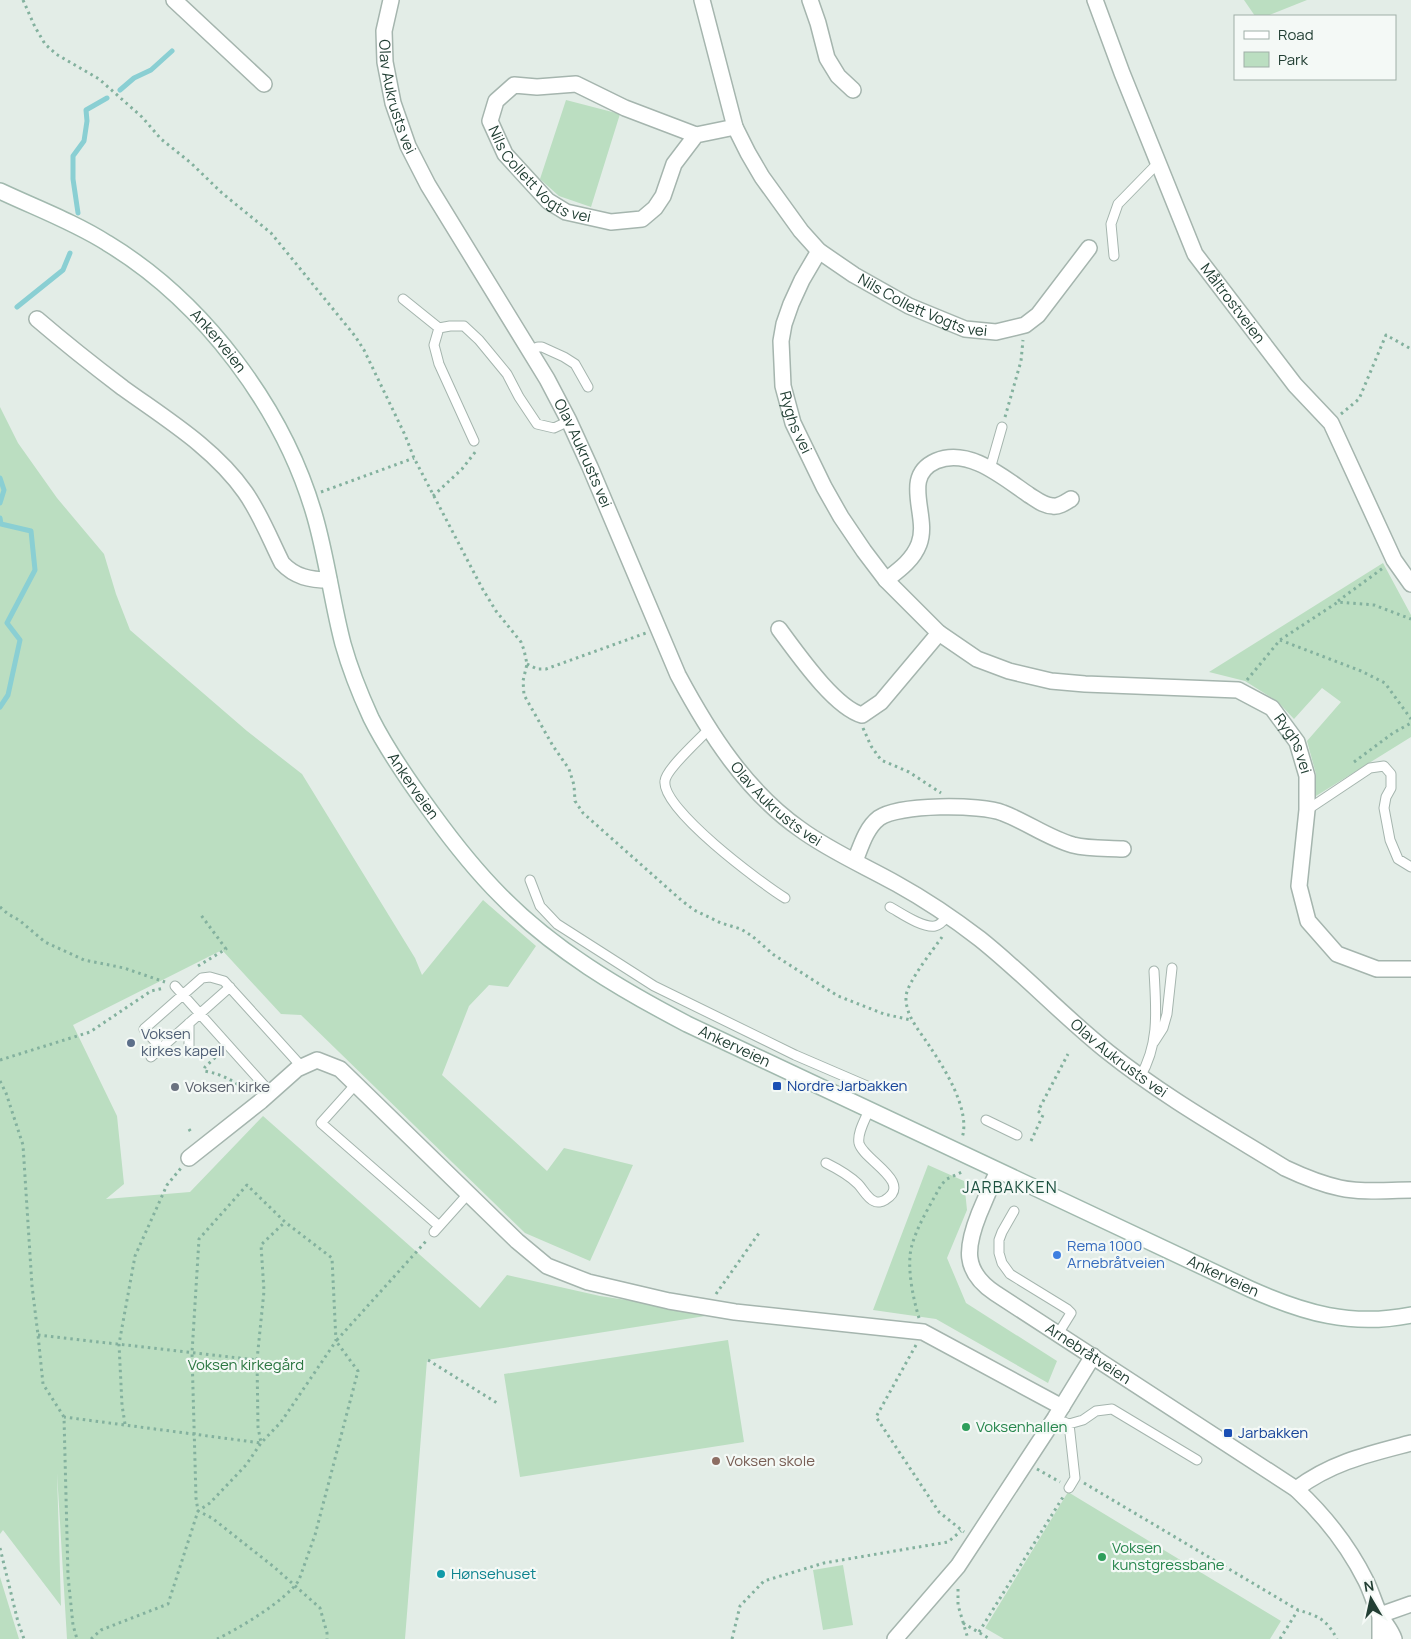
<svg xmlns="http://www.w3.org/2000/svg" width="1411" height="1639" font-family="Manrope,sans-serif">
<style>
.green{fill:#bbdec1}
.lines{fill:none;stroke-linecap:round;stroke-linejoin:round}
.stream{stroke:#8acfd3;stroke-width:5}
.service-casing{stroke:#a5b5ae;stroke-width:11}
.minor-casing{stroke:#a5b5ae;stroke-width:18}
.tertiary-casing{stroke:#a5b5ae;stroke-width:18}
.secondary-casing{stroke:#a1b9ae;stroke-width:18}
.path{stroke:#83b19e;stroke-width:3;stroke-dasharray:2.5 4;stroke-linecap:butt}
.service{stroke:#fff;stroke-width:9}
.minor{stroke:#fff;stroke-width:15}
.tertiary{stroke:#fff;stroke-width:15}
.secondary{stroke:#fff;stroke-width:15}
.service-dot{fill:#5c6f8a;stroke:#f4f9f6;stroke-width:2}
.transit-dot{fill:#1a4fb4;stroke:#f4f9f6;stroke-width:2}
.worship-dot{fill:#6b7280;stroke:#f4f9f6;stroke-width:2}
.shop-dot{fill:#3f7fe0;stroke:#f4f9f6;stroke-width:2}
.leisure-dot{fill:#2e9e5b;stroke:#f4f9f6;stroke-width:2}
.education-dot{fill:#8d6e63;stroke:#f4f9f6;stroke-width:2}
.culture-dot{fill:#0f9aa8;stroke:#f4f9f6;stroke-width:2}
.labels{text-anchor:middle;stroke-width:4.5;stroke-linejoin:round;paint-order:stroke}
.street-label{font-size:15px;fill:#223f34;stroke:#f4f9f6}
.service-label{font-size:15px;fill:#4e5e75;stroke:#f4f9f6;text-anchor:start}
.transit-label{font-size:15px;fill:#164399;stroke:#f4f9f6;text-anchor:start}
.worship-label{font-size:15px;fill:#5b616d;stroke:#f4f9f6;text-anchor:start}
.shop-label{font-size:15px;fill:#366cbe;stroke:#f4f9f6;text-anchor:start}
.park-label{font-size:15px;fill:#2b7741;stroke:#f4f9f6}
.leisure-label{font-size:15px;fill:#27864d;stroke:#f4f9f6;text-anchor:start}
.education-label{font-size:15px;fill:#785e54;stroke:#f4f9f6;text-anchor:start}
.culture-label{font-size:15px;fill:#0d838f;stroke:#f4f9f6;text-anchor:start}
.neighbourhood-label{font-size:16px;letter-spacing:1px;fill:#1d5140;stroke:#f4f9f6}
</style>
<rect width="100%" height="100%" fill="#e3ede7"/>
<path class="green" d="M1244 0H1307L1267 16H1255Z
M566 100 620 114 591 207 559 196 540 179Z
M0 407 18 443 57 498 104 554 116 594 130 630 247 731 302 774 415 958 422 975 483 900 536 946 508 987 489 985 469 1006 442 1075 547 1171 564 1148 633 1165 590 1261 525 1233 301 1015 281 1014 222 950 73 1025 117 1116 124 1184 106 1199 190 1192 263 1116 480 1308 507 1275 600 1296 718 1314 427 1360 405 1639H67L57 1473 61 1606 3 1530 0 1534Z
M1383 563 1411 615V737L1316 796V774L1307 741 1341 702 1322 688 1294 719 1277 701 1245 681 1209 672Z
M928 1165 964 1181 967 1210 947 1258 966 1303 1057 1361 1048 1383 936 1319 873 1310Z
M728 1340 744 1442 520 1477 504 1374Z
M1068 1492 1281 1621 1270 1639H1004L985 1628Z
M843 1565 853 1625 823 1630 813 1570Z
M0 1577 19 1639H0Z"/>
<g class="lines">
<path class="stream" d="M120 90 134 78 151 70 172 51
M78 213 73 179V156L84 141 87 121 86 110 107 98
M17 307 63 270 70 253
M0 478 4 490 0 503
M0 518 1 524 31 531 35 570 7 623 20 640 8 695 0 707"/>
<g class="service-casing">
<path id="service" d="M1114 256 1111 224 1118 204 1158 163
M403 299 439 328
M530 350 538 347H542L564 357 575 364 588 387
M474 441 439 364 434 345 439 328 450 326H464L479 340 507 374 519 397 537 424 554 428 569 421
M990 469 1002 427
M709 729C700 739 666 769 665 781 661 809 761 883 785 898
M1307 810 1370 768 1384 766 1391 774V788L1386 797 1384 808 1390 840 1398 859 1411 867
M530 880 540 906 557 924 654 986 795 1055 867 1086
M890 907C901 913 922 928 935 926 941 925 944 920 947 916
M175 986 270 1092
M1154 1042 1163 1028 1167 1014 1172 968
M161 1048 144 1029 202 978 210 977 224 981 302 1067
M189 1052V1023
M151 1057 230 987
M1140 1077C1160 1043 1156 1009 1154 971
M356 1084 321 1123 439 1226
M986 1120 1017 1135
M826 1163C838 1169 849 1175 858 1184 863 1189 867 1198 874 1201 877 1203 882 1202 885 1200 914 1182 863 1160 859 1143 857 1133 865 1120 869 1110
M1014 1211 1002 1232 999 1240V1253L1002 1263 1010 1274 1067 1309 1071 1313 1058 1334
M434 1232 468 1194
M1064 1422 1069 1424 1075 1478 1069 1488
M1069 1424 1083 1420 1096 1411 1112 1409 1197 1460"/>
</g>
<g class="minor-casing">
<g id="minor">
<path d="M174 0 264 84"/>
<path id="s1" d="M391 0 384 31 385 62 393 103 408 146 428 185 547 379 569 421 590 467 678 675C709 733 746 791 800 829 830 851 865 866 897 884 926 900 954 919 980 939 1025 975 1064 1017 1108 1052 1163 1096 1225 1131 1285 1168 1302 1176 1321 1184 1340 1188 1363 1193 1388 1190 1411 1190"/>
<path id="s2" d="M702 0 735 127 748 153 762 177 801 231 819 251 854 275 909 306 965 329 996 332 1025 325 1038 315 1089 248"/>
<path d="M810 0 818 23 827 58 838 76 853 90"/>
<path id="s3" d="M1095 0 1122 73 1195 254 1295 385 1331 423 1394 560 1411 584"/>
<path id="s4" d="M696 135 625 108 576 84 537 87 514 85 496 101 490 121 505 154 548 201 566 212 611 222 642 219 655 208 663 196 674 164 696 135 735 127"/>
<path id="s5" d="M819 251 802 280 791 304 784 324 781 341 783 386 793 423 824 487 841 517 864 551 886 580 939 633 977 659 1009 671 1051 681 1085 684 1238 690 1272 708 1297 742 1307 776V810L1299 886 1308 921 1337 954 1377 969H1411"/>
<path d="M37 319C65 343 94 366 123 388 166 419 214 448 245 492 260 513 270 539 282 563 295 577 310 580 329 580"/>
<path d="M886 580C899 570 913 560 919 544 930 516 900 477 936 461 969 447 1004 478 1029 495 1037 500 1044 506 1053 506 1059 507 1066 502 1071 499"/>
<path d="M779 629C797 653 834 707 862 715L881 702 939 633"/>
<path d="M855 861C861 846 866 828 879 818 898 804 981 804 1003 813 1027 822 1048 838 1073 845 1089 849 1106 848 1123 849"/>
<path d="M189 1158 261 1101 297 1069 317 1060 340 1069 517 1241 547 1266 588 1282 669 1301 735 1312 923 1332 1062 1407"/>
<path d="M1296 1489C1332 1462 1369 1454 1411 1443"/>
<path d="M1380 1615 1411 1604"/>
<path d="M895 1639 958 1566 1055 1418 1093 1356"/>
</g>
</g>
<g class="tertiary-casing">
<g id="tertiary">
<path id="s6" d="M998 1171C991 1185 985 1200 979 1214 966 1247 962 1271 995 1293L1296 1489C1324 1515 1349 1547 1366 1581 1371 1591 1374 1602 1379 1613 1383 1622 1391 1629 1394 1639"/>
<path d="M1380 1639V1615"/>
</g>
</g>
<g class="secondary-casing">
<g id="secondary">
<path id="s7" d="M0 191C36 208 74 222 107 243 203 301 284 408 315 517 327 559 332 602 343 644 350 669 360 694 371 718 388 752 410 783 432 813 453 842 476 871 501 896 554 950 620 989 687 1024L1250 1289C1304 1313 1351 1327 1411 1315"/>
</g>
</g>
<path class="path" d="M23 0 35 27 45 44 56 54 99 79 142 117 161 139 191 163 222 193 271 233 355 336 364 350 405 435 414 458 482 588 496 611 521 642 524 650 527 664 523 681 524 695 553 746 569 769 574 785 575 801 583 813 681 900 694 910 721 923 741 929 752 936 774 955 838 996 884 1014 911 1020
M1341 414 1359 399 1386 335 1411 349
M1005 417 1021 361 1023 340
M321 492 414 458
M433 496 462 469 476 451
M1338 601 1383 568
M1280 640 1361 671 1385 683 1411 719
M527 664 537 669H546L646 633
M1247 680 1280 640 1338 602 1374 605 1411 619
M863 728 871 746 881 760 909 772 941 793
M1354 762 1393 733 1411 723
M0 907 8 914 19 920 45 942 84 960 124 968 165 982
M942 937C933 950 908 981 906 996 905 1016 920 1031 930 1047 945 1069 971 1111 962 1138
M198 966 226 949 201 915
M220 1053 205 1067 204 1071C223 1074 235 1082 250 1093
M0 1060 90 1032 151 991 164 988
M0 1081 6 1093 23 1145 32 1286 38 1335 43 1384 64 1417 68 1576 73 1625 77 1639
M189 1129 192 1134
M1031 1141 1043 1115 1038 1111 1068 1054
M716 1294 759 1233
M919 1318C913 1298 906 1265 912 1245 918 1224 931 1204 941 1185L947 1179 962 1172
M38 1335 257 1360 258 1427 261 1443 64 1417
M916 1345 876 1417 939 1512 964 1532
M257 1360 264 1291 261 1245 285 1222
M428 1360 497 1403
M125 1424 122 1405 119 1344 135 1256 167 1185 181 1168
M1037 1469 1060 1482
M1084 1483 1298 1610C1319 1616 1327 1620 1337 1639
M0 1548 18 1622 24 1639
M958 1589V1605L968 1639
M963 1623 990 1639
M979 1632 1063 1497
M91 1639 101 1630 168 1604 198 1511 210 1503 246 1465 261 1443 281 1422 336 1341 332 1258 285 1222 247 1185 199 1239 192 1353 196 1498 198 1511 212 1518 274 1567 320 1608 327 1633V1639
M217 1639C238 1629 287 1600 299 1580L315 1535 358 1371 336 1341 428 1239
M732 1639 740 1606 764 1581 824 1563 948 1542 961 1531
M1280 1639 1298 1610"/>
<use href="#service" class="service"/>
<use href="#minor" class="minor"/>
<use href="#tertiary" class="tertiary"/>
<use href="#secondary" class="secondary"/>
</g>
<circle class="service-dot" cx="131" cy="1043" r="5"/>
<g class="transit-dot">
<rect x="772" y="1081" width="10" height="10" rx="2.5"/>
<rect x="1223" y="1428" width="10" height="10" rx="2.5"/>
</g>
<circle class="worship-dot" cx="175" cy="1087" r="5"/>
<circle class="shop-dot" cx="1057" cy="1255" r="5"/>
<g class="leisure-dot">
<circle cx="966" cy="1427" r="5"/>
<circle cx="1102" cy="1557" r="5"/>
</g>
<circle class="education-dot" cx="716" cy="1461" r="5"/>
<circle class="culture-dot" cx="441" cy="1574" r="5"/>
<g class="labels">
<g class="street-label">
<text dy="5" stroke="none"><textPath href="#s1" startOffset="99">Olav Aukrusts vei</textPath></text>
<text dy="5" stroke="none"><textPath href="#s4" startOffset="314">Nils Collett Vogts vei</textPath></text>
<text dy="5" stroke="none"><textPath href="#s2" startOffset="400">Nils Collett Vogts vei</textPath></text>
<text dy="5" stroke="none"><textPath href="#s3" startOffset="335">Måltrostveien</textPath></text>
<text dy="5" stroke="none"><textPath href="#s7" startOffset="268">Ankerveien</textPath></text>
<text dy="5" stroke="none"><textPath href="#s5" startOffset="182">Ryghs vei</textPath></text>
<text dy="5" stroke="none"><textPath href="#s1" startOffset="504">Olav Aukrusts vei</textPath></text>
<text dy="5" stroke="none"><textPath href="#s5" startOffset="831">Ryghs vei</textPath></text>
<text dy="5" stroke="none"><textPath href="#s7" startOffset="760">Ankerveien</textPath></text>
<text dy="5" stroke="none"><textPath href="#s1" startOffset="909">Olav Aukrusts vei</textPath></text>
<text dy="5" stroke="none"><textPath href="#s7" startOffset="1180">Ankerveien</textPath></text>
<text dy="5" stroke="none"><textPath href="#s1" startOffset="1338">Olav Aukrusts vei</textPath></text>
<text dy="5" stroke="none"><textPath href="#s7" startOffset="1720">Ankerveien</textPath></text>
<text dy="5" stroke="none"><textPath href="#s6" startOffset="248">Arnebråtveien</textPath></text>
</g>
<g class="service-label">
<text x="141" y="1039">Voksen<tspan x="141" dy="17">kirkes kapell</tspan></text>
</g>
<g class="transit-label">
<text x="787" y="1091">Nordre Jarbakken</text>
<text x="1238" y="1438">Jarbakken</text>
</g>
<g class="worship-label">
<text x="185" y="1092">Voksen kirke</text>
</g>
<g class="shop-label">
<text x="1067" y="1251">Rema 1000<tspan x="1067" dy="17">Arnebråtveien</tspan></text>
</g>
<g class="park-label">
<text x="246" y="1370">Voksen kirkegård</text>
</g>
<g class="leisure-label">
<text x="976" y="1432">Voksenhallen</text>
<text x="1112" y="1553">Voksen<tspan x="1112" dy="17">kunstgressbane</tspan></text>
</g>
<g class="education-label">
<text x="726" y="1466">Voksen skole</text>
</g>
<g class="culture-label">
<text x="451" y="1579">Hønsehuset</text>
</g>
<g class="neighbourhood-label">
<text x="1010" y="1193">JARBAKKEN</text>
</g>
</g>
<rect x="1234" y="15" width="162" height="65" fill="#f4f9f6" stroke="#a0afa8"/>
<rect x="1244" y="31" width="25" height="8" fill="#ffffff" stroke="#a0afa8"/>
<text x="1278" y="40" font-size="15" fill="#223f34">Road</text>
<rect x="1244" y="52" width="25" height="15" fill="#bbdec1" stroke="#a0afa8"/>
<text x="1278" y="65" font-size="15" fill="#223f34">Park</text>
<g transform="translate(1371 1599) rotate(351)" stroke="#f4f9f6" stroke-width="4" paint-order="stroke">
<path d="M0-4L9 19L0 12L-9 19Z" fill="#223f34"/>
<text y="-8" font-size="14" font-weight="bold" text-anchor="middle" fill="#223f34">N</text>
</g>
</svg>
